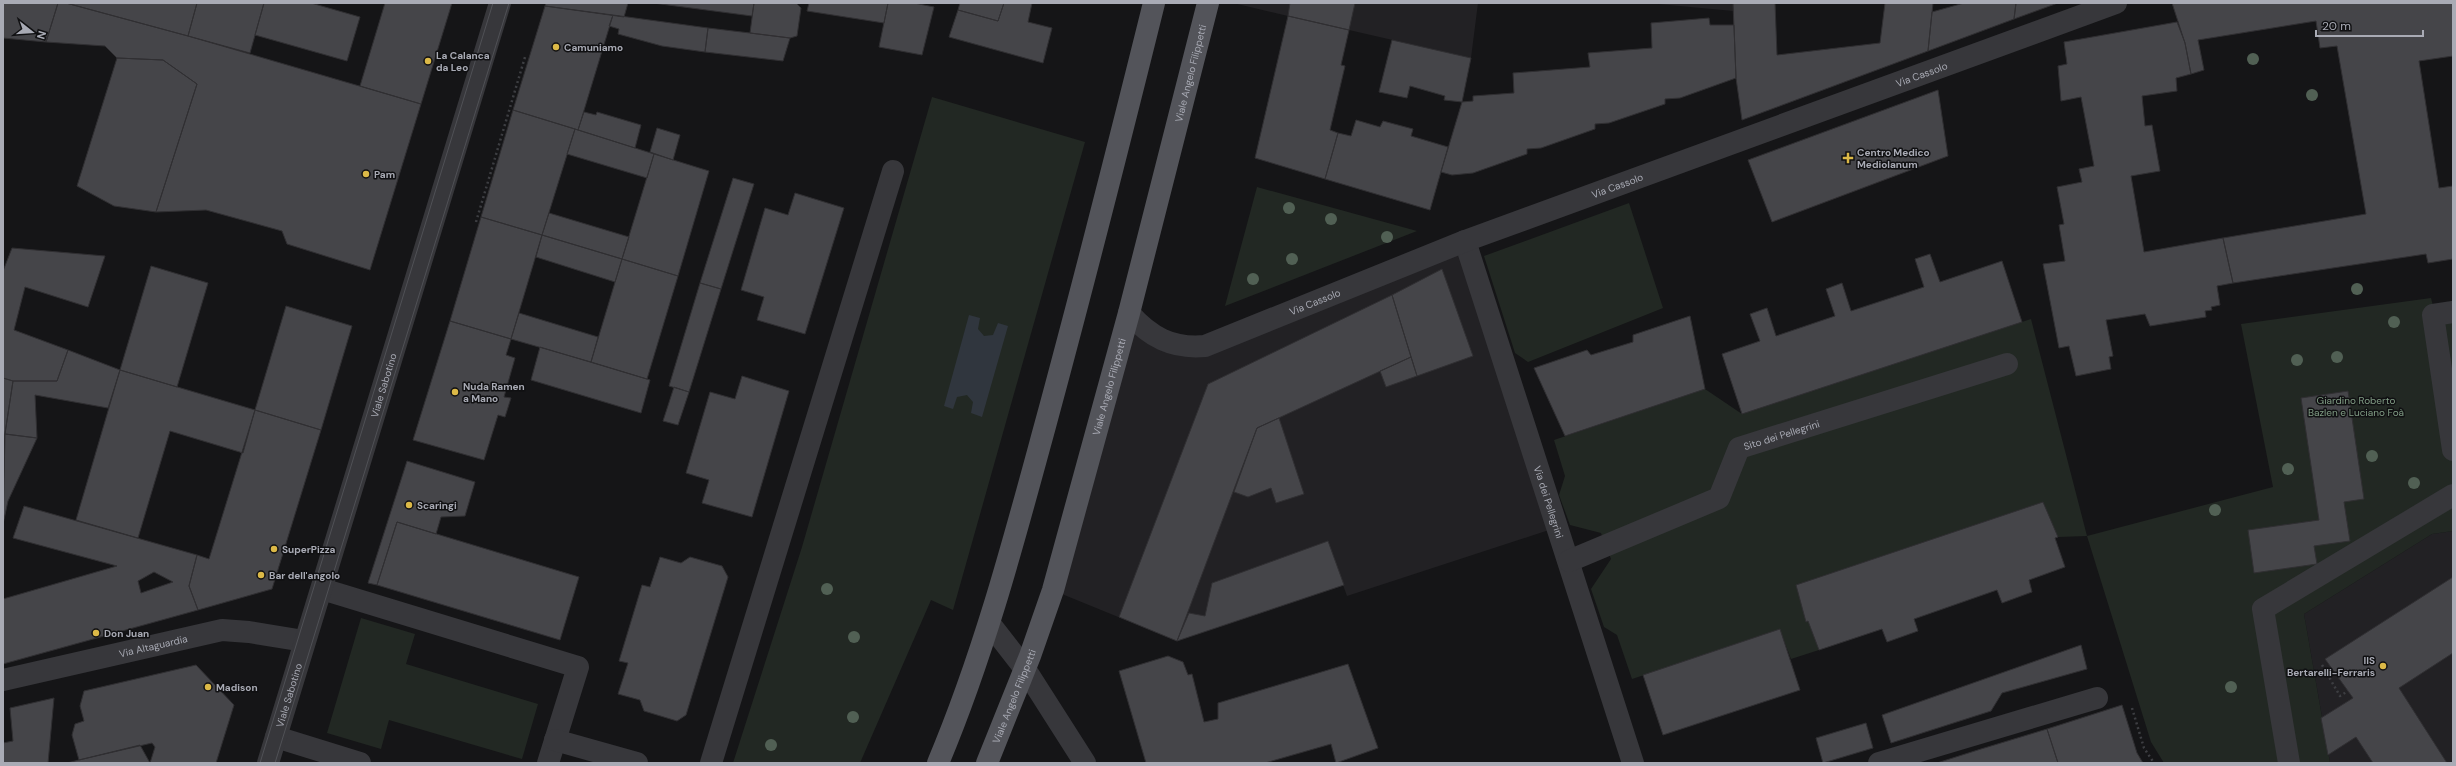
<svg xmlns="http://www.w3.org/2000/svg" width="2456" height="766" font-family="'DM Sans',sans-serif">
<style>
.built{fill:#222124}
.green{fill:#222823}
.water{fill:#30363e}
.building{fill:#454549;stroke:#302f32;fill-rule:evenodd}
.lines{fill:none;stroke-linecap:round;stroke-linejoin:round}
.path{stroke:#3d3e42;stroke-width:2.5;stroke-dasharray:2 3;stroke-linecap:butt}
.minor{stroke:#37373b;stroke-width:22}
.major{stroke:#53545a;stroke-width:22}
.tram{stroke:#505156;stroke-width:1}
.tree{fill:#516054}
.poi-dot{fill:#dcb947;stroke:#101012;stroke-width:1.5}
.labels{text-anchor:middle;stroke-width:3;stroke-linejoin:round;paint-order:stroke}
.poi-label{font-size:10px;font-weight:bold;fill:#a9abb5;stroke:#101012;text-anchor:start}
.street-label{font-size:10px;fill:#a9abb5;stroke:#101012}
.park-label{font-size:10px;fill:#829e86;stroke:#101012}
</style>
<rect width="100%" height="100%" fill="#151517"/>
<path class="built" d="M1233 3H1478L1471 58 1288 16Z
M1648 3H1733V11Z
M1462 245 1555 528 1347 596 1343 585 1177 641 1057 592 1130 320 1189 350Z
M2453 531V763H2330L2304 614 2432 534Z"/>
<path class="green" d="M932 97 1085 142 953 610 931 600 860 763H733L802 547Z
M1257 187 1417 231 1225 306Z
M1629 203 1663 308 1528 362 1515 353 1484 256Z
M2431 298 2433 306 2453 303V531L2432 534 2304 614 2330 763H2164L2151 742 2087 536 2058 537 2043 502 1796 585 1806 622 1808 621 1819 650 1791 659 1780 630 1632 679 1617 635 1604 627 1591 589 1611 559 1601 533 1570 525 1559 495 1565 476 1554 440 1705 389 1742 414 2031 319 2087 536 2273 487 2241 324Z
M361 618 415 634 406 664 538 704 522 759 389 720 381 749 327 733Z"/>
<path class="water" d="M969 315 980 318 978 329 984 336 993 335 998 323 1008 326 982 417 971 413 973 402 967 395 957 397 953 409 944 406Z"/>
<path class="building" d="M3 3H58L46 42 3 38Z
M58 3H66L188 36 421 104 370 270 287 244 282 231 206 210 156 212 197 84 163 60 117 58 105 46 46 42Z
M66 3H197L188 36Z
M197 3H264L250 53 188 36Z
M264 3H311L360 17 347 61 255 35Z
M385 3H452L421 104 360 86Z
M546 3H628L624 17 545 6Z
M653 3H754L752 16Z
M754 3H796L801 8 797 36 790 38 750 33Z
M809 3H888L884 23 807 11Z
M888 3H914L934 7 922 55 879 47Z
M960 3H1004L998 21 958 10Z
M1004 3H1032L1028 22 1052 28 1043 63 949 37 958 10 998 21Z
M1290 3H1355L1349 30 1288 16Z
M1733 3H1775L1777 55 1880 43 1885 3H1933L1928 51 1742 120 1736 78Z
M1964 3H2016L2014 19 1928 51 1932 12Z
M2016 3H2058L2014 19Z
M2172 3H2453V56L2419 61 2439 188 2453 186V259L2428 263 2426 254 2233 283 2223 238 2366 214 2337 46 2320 48 2316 21 2198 40 2204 70 2191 74 2185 43Z
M545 6 613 15 578 130 513 110Z
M613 15 708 28 705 52 662 46 618 34 619 29 609 26Z
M1288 16 1349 30 1341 65 1345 66 1330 130 1338 133 1325 179 1255 158Z
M1709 18 1710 25H1734L1736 78 1680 98 1665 99V104L1609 123 1595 124V129L1541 148 1527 149V154L1473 173 1452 175 1441 172 1462 102 1473 101V96L1514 93 1513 73 1590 67 1588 53 1652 48 1651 23Z
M2177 22 2185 43 2191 74 2176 78 2177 91 2142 96 2145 126 2152 125 2160 171 2131 176 2144 252 2223 238 2233 283 2217 286 2220 305 2211 307 2212 310 2205 311 2206 317 2150 326 2145 314 2106 320 2113 356 2109 357 2111 369 2076 376 2069 346 2059 348 2043 264 2065 261 2059 225 2064 224 2057 187 2082 182 2079 169 2094 166 2081 97 2061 101 2058 66 2067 64 2064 42Z
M708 28 750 33 790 38 783 61 705 52Z
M1392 40 1471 58 1462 102 1444 100 1445 96 1410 86 1407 98 1379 92Z
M117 58 163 60 197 84 156 212 114 206 77 186Z
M1938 90 1948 156 1772 222 1748 160Z
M513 110 575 129 542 235 481 217Z
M584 112 596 115 597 112 641 125 635 148 578 130Z
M1356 120 1380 127 1383 121 1413 129 1411 136 1448 147 1430 210 1325 179 1338 133 1351 136Z
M657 128 680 135 673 160 650 152Z
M575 129 654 154 647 178 567 154Z
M654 154 709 171 678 276 622 259Z
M733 178 754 184 721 289 700 283Z
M795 193 844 208 805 334 757 320 764 297 741 290 765 208 788 215Z
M549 213 629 237 622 259 542 235Z
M481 217 542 235 511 339 450 321Z
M542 235 622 259 615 282 536 257Z
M12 248 105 256 88 307 25 287 14 330 68 350 57 381H13L3 378V271Z
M1930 254 1940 282 2002 261 2022 322 1742 414 1722 354 1760 341 1750 314 1767 308 1776 336 1835 316 1826 289 1842 283 1851 311 1924 287 1915 259Z
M622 259 678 276 647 379 591 362Z
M151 266 208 283 177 387 120 370Z
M1442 269 1473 356 1417 376 1392 295Z
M700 283 721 289 689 392 669 386Z
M1392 295 1411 357 1257 428 1177 641 1119 617 1208 384Z
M286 306 352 326 321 430 255 410Z
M519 313 598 337 591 362 511 339Z
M1690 316 1705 389 1565 436 1534 368 1587 350 1591 355 1633 342V335Z
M450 321 511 339 506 355 515 358 504 397 511 398 505 417 498 415 484 460 413 440Z
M540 347 650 380 641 413 531 380Z
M68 350 120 370 108 408 35 395 37 438 5 434 13 381H57Z
M1411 357 1417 376 1386 387 1380 371Z
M120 370 255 410 243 453 170 431 138 538 76 520Z
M742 376 789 391 752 517 702 503 709 480 686 473 710 392 735 399Z
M3 378 13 381 3 446Z
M674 387 689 392 678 425 663 421Z
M2348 391 2364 499 2344 502 2350 541 2314 546 2317 564 2254 573 2248 530 2319 520 2301 398Z
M255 410 321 430 272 589 198 610 189 586 197 555 209 559Z
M1279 418 1304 494 1276 503 1271 488 1248 497 1234 492 1257 428Z
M5 434 37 438 8 501 3 524Z
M407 461 475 482 465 516 441 517 436 534 397 522 377 585 368 583Z
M2043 502 2058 537 2055 538 2065 567 2029 580 2032 592 2002 603 1997 590 1914 619 1918 631 1887 642 1882 629 1819 650 1808 621 1806 622 1796 585Z
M24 506 197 555 189 586 198 610 3 664V599L117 566 13 538ZM154 572 173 582 141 593 138 581Z
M397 522 579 577 560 640 377 585Z
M1328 541 1344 585 1177 641 1189 613 1205 616 1212 583Z
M660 557 681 563 690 557 722 566 728 577 686 715 677 721 644 711 640 700 618 694 628 663 619 661 642 585 650 587Z
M2453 577V653L2399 688 2447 763H2373L2356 737 2328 755 2321 718 2353 698 2325 659Z
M1780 629 1800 690 1663 735 1643 675Z
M2081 645 2087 669 2002 693 1991 711 1891 743 1882 715Z
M1168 656 1183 662 1188 675 1192 674 1204 722 1218 719V703L1348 664 1378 748 1336 763 1331 744 1265 763H1146L1119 671Z
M196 665 234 705 216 763H150L155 747 152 743 79 760 72 735 75 724 84 721 80 706 84 691Z
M54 698 48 763H3V743L13 741 10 708Z
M2122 705 2137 753 2143 763H2058L2047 729Z
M1866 723 1873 748 1823 763 1816 738Z
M2047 729 2058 763H1937L1981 749Z
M140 745 150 763H67L79 760Z"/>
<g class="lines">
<path class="path" d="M476 222 525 57
M2322 665 2340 696 2348 691
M2132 708 2144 748 2154 763"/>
<g class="minor">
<path id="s1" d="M1465 241 1633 763"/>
<path d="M2453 312 2433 315 2453 450"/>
<path id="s2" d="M1129 313C1150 337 1172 349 1205 346L1465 241 2116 3"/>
<path id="s3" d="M1569 561 1719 498 1739 448 2007 364"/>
<path d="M322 589 578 667 548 763"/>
<path d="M990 624 1025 669 1085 763"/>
<path id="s4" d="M3 680 222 630 249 632 304 641"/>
<path d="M276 737 360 763"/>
<path d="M555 740 637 763"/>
<path id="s5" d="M268 763 500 3"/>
<path d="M711 763 893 171"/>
<path d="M1879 763 2097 698"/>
<path d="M2289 763 2263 609 2453 495"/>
</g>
<g class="major">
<path d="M938 763C984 654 1014 540 1045 426 1083 286 1119 144 1154 3"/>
<path id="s6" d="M987 763 1030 656 1053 590 1129 313 1208 3"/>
</g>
<path class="tram" d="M260 763 493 3
M275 763 509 3"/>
</g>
<g class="tree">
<circle cx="2253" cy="59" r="6"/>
<circle cx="2312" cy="95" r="6"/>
<circle cx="1289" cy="208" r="6"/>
<circle cx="1331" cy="219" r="6"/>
<circle cx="1387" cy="237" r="6"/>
<circle cx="1292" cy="259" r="6"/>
<circle cx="1253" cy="279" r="6"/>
<circle cx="2357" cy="289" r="6"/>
<circle cx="2394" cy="322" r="6"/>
<circle cx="2337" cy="357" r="6"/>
<circle cx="2297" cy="360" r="6"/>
<circle cx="2372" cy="456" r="6"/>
<circle cx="2288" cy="469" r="6"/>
<circle cx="2414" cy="483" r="6"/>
<circle cx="2215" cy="510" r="6"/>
<circle cx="827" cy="589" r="6"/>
<circle cx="854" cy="637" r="6"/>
<circle cx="2231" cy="687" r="6"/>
<circle cx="853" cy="717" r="6"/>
<circle cx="771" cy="745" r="6"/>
</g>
<g class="poi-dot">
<circle cx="556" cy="47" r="4"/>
<circle cx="428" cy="61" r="4"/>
<path d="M1846 152h4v4h4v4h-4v4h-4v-4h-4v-4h4z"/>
<circle cx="366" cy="174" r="4"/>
<circle cx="455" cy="392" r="4"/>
<circle cx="409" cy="505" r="4"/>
<circle cx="274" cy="549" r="4"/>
<circle cx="261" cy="575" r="4"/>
<circle cx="96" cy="633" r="4"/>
<circle cx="2383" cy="666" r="4"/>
<circle cx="208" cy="687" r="4"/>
</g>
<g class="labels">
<g class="poi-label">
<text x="564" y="51">Camuniamo</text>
<text x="436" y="59">La Calanca<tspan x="436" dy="12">da Leo</tspan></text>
<text x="1857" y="156">Centro Medico<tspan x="1857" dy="12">Mediolanum</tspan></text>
<text x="374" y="178">Pam</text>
<text x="463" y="390">Nuda Ramen<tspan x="463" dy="12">a Mano</tspan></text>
<text x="417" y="509">Scaringi</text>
<text x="282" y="553">SuperPizza</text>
<text x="269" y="579">Bar dell'angolo</text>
<text x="104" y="637">Don Juan</text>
<text x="2375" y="664" text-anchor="end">IIS<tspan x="2375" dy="12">Bertarelli-Ferraris</tspan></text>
<text x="216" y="691">Madison</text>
</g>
<g class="street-label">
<text dy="4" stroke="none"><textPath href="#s6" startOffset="720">Viale Angelo Filippetti</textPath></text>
<text dy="4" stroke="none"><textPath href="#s2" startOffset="853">Via Cassolo</textPath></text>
<text dy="4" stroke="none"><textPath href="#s2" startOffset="529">Via Cassolo</textPath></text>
<text dy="4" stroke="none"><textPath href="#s2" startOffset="205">Via Cassolo</textPath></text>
<text dy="4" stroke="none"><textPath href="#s5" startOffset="395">Viale Sabotino</textPath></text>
<text dy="4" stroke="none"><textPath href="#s6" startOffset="396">Viale Angelo Filippetti</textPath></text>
<text dy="4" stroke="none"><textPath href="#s3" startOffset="261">Sito dei Pellegrini</textPath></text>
<text dy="4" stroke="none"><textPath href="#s1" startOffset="274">Via dei Pellegrini</textPath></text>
<text dy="4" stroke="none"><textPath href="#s4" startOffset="154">Via Altaguardia</textPath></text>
<text dy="4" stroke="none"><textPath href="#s5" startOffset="71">Viale Sabotino</textPath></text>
<text dy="4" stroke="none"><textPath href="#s6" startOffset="72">Viale Angelo Filippetti</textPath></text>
</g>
<g class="park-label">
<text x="2356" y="404">Giardino Roberto<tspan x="2356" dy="12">Bazlen e Luciano Foà</tspan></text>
</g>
</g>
<rect width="2456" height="766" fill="none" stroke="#a9abb5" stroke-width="8"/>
<g transform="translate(32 32) rotate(107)" stroke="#101012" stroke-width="3" paint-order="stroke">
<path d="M0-3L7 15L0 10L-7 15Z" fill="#a9abb5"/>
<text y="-6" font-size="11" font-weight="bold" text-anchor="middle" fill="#a9abb5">N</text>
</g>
<path d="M2316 30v6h107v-6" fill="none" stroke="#a9abb5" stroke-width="2"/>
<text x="2322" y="30" font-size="12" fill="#a9abb5" stroke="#101012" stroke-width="3" paint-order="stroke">20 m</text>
</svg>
